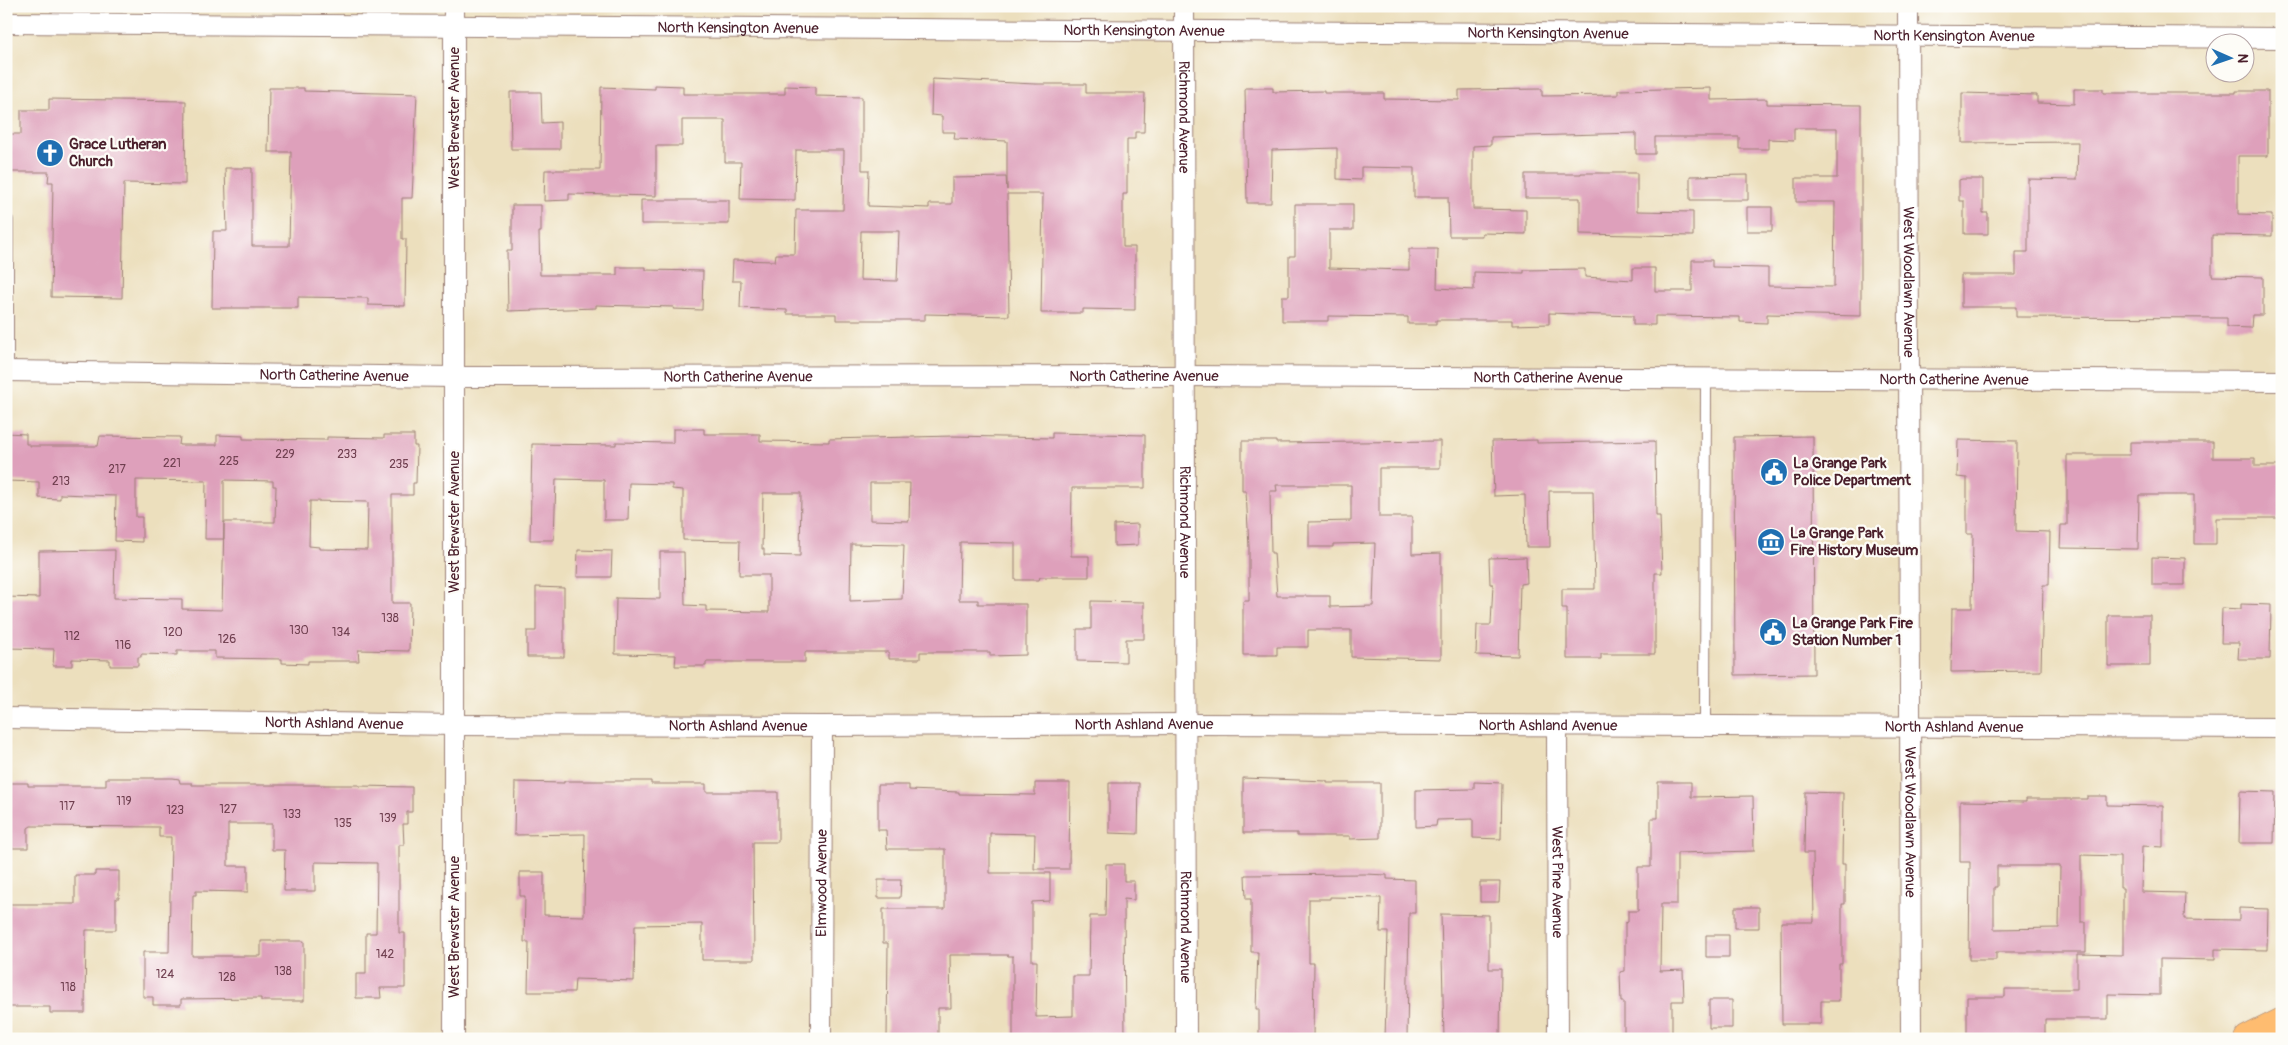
<svg xmlns="http://www.w3.org/2000/svg" width="2288" height="1045" font-family="Pangolin,sans-serif">
<style>
.building{fill:#dea0bb;fill-rule:evenodd}
.lines{fill:none;stroke-linecap:round;stroke-linejoin:round}
.service-casing{stroke:#9b7f74;stroke-width:12}
.minor-casing{stroke:#9b7f74;stroke-width:22}
.primary-casing{stroke:#9b7f74;stroke-width:29}
.service{stroke:#fff;stroke-width:10}
.minor{stroke:#fff;stroke-width:20}
.primary{stroke:#febc70;stroke-width:28}
.labels{text-anchor:middle;stroke-width:4.5;stroke-linejoin:round;paint-order:stroke}
.number-label{font-size:12px;fill:#6f3f4f}
.street-label{font-size:15px;fill:#4a1f2b;stroke:#fdfcf7}
.poi-label{font-size:15px;font-weight:bold;fill:#4a1f2b;stroke:#fdfcf7;text-anchor:start}
</style>
<rect width="100%" height="100%" fill="#fdfcf7"/>
<filter id="ink" filterUnits="userSpaceOnUse"><feTurbulence type="fractalNoise" baseFrequency=".02" numOctaves="2"/><feDisplacementMap in="SourceGraphic" scale="10" xChannelSelector="R" yChannelSelector="G"/><feConvolveMatrix kernelMatrix="1 2 1 2 8 2 1 2 1" color-interpolation-filters="sRGB"/></filter>
<filter id="wash" filterUnits="userSpaceOnUse"><feTurbulence type="fractalNoise" baseFrequency=".0096" numOctaves="4" result="noise"/><feDisplacementMap in="SourceGraphic" scale="20" xChannelSelector="R" yChannelSelector="G"/><feGaussianBlur stdDeviation="1.12" result="paint"/><feColorMatrix in="noise" values="0 0 0 0 0 0 0 0 0 0 0 0 0 0 0 0 0 1.4 0 .05"/><feComposite in="paint" operator="in"/></filter>
<g filter="url(#wash)">
<rect width="100%" height="100%" fill="#ecdfbd"/>
<g id="blocks">
<path class="building" d="M932 79 1035 84H1086V93H1145L1144 132H1135V139H1127V194H1123V247H1135V310L1083 309V313H1041L1043 194H1007L1009 316 925 314V320H836V314H787V310L740 308 741 281H732L733 260 775 261 776 254H795L796 210H843L844 150H796L795 200 740 199 741 162H725V120H682V146H656V196L569 194V200L544 201 545 170H600L601 87 655 89V85L683 86V94H785V86L815 87V96L862 97V170H869L868 206 929 208V204H952V178L1006 177 1007 190V141L954 139 955 132H942V116L931 115ZM861 231H899L897 281 860 280Z
M269 88H304V91L417 94 412 198H402V239H406L405 306 368 305V298L298 297V308H212L213 231H227L225 168H252V246H289L291 152H268Z
M1245 88H1273V92L1324 91V93H1384V99L1459 100V90L1542 89V96L1618 95V90L1711 88V100L1767 99V104L1861 105V316L1767 314V323L1740 322V317L1655 316V325H1633V316L1549 313V324L1512 325V320H1436V324H1408V317L1328 316V321H1282V296H1289V256H1295V204H1353V230H1329V268L1409 270V249H1438L1437 288 1474 290V272L1524 273V270L1585 269V277L1633 280V268H1655V291H1692V260H1712V267L1768 268V286L1834 287 1835 202H1796V178H1837V128H1794V140L1768 139V149H1739V137H1655V154H1636V133L1491 137V145L1473 146V209L1526 210V234L1482 233V236H1449L1448 197H1414V168L1361 167V180L1337 179V148L1272 150 1271 203H1247Z
M2074 89H2103V93H2236V91H2268V156H2238V214L2272 215V236L2212 235V276L2263 277V315H2252L2251 328 2227 327V318L2016 317V307H1961V275H2016V252H2028V179L2077 180 2078 142 1962 143V93L2037 95V103L2074 104Z
M510 92H541L542 123 560 122V149H511Z
M49 99 186 101 185 184 124 183 122 298 51 297 53 182H48L49 172H6V134H21V110H49Z
M1581 173H1637V211L1693 212V236L1580 234V198H1525V174H1581Z
M1748 175V200H1690V176Z
M1962 179H1983V213H1988V234H1964V201H1959V180Z
M641 200H729V224H641Z
M512 205H541V232H539L540 275H617V267H646V270L703 271 702 310 673 309 674 307 596 305V308L508 311 507 251H512Z
M1747 207H1772V231H1747Z
M673 429H704V434H760V441L829 442V439L953 436 1052 438V433L1145 435V488H1072L1071 556H1089V577H1040L1039 580H1015V543L960 542 959 600H978V604H1026V655L990 656V652H920V659H889V652H805V662H706V666H675L676 655 615 654 616 598 660 599V552H684L685 605 706 606V611L769 612V575H739L740 541 683 540V490L672 489V484L629 483 628 520H604V480L556 479 554 540H530L532 444 616 445V442L673 443ZM870 483H910L909 521 870 520ZM763 493H801L800 556 764 555V549H762ZM851 544 904 545 902 599 850 601Z
M6 433 26 434V444H30V446H98L100 436 180 437 179 445H217V435L243 436V439L327 440V437L384 438V435H414V446H417L416 483H413V495H392V603H410L409 651 358 650 359 661H308V664L282 663V659L215 658V651H177V655L141 654V657H138V666H110V660L72 659V666H53L54 649 6 648V597L39 598V551L115 550 114 598 182 599V609L222 610 224 522H275L276 486H273V481L224 480V539H205L206 481 136 480V517H142V542L115 541 116 496 60 494V499L39 498V482L6 481ZM310 501 368 502 367 550 319 549V547L309 546Z
M1813 436 1814 674 1735 675 1734 437Z
M1537 440V443L1655 441 1656 516H1660L1662 573H1655V654H1601V659H1567V608H1562V589H1595L1593 491H1549L1550 547H1526L1525 495 1494 496 1492 441Z
M1958 440 2017 441 2016 531 2050 532 2049 585H2043L2041 671 1951 672 1952 608H1972L1973 534H1967V478L1957 477Z
M1242 441H1276V443L1440 441V468H1379V517H1412V554L1441 553V659L1351 657V630H1308V647H1277V655H1243V601H1249V547L1246 491H1242ZM1276 485H1351V521L1309 522V547H1333V544L1375 543 1373 606 1330 607V596H1277L1274 553H1271L1270 491H1277Z
M2130 442H2213V458H2255V466H2282V518H2216V544H2194V495H2139L2138 549 2060 548 2061 525H2067V455H2130Z
M1138 524V545L1114 546V525Z
M578 550 612 551 611 577H577Z
M1526 557 1527 583 1520 584 1518 656 1476 655 1477 625H1491L1493 584H1490L1489 558Z
M2152 557 2185 558V585H2152Z
M536 587 564 588V657H527V631H536Z
M1091 601 1144 602V639H1126V662L1077 661V629H1091Z
M2241 604 2271 605 2270 659H2238L2239 643H2221L2222 608 2241 609Z
M2108 615H2150V666H2108Z
M106 778H173L179 779 180 783H192V785H359V786L412 787V812H407V824H403L404 845H399V933H405V988H380L381 998H356V974H366V933H376L377 863 315 862V891H284L285 850H272V824H228V866H248V892L196 891V895H193L192 956H261V941H304V1001H261V998L181 999V1005H153V997H143V952H169L171 837H159V827L31 826 28 828V848H6V783H28V786H106Z
M1243 778 1327 781V783H1380V838L1350 839V836H1297V833H1243Z
M564 781H651V784H706V792H778V842H753L754 960H702V924L635 925 634 981 575 979 574 992H528L529 942H524L525 896H520V872H544V915L584 916 585 834 514 835 515 782 564 783Z
M1474 782 1502 783 1501 839 1473 838V819L1437 820 1436 826 1416 827V790L1474 789Z
M1658 782H1691V797L1753 796 1754 851 1677 853V904H1661L1660 971 1683 970 1684 1001H1672V1039H1624V1002H1621L1620 972 1625 971V923L1628 922V911H1638V867H1651V818H1658Z
M1035 783H1070L1069 869H1034L1035 834 990 833V873H1050V901L1032 902V961H1037L1036 1017 1073 1016V976H1089L1090 916H1105L1106 864H1124V881H1134V900L1124 899 1125 1039H1013V956H1008V955H950L951 1008H938V1039H887L888 943H883V909H945V849H887L886 830H878V785H909V790L959 792V794L1035 795Z
M1109 783H1139L1138 834 1109 833Z
M2240 791 2275 792 2274 843H2239Z
M1805 792 1843 793 1842 864H1845V904H1842V964H1839V1001H1821V1024H1782L1781 922H1814L1813 853H1804Z
M2087 796H2107V805L2163 806V847L2142 846 2141 892 2185 893 2184 919 2239 920V908L2268 909 2267 950 2215 949V960L2160 959V995L2108 994V1019H2045V1039H1967V997H2005V989H2077V954L2123 955V888H2120V856L2081 855V922H2086V952H1996V960H1969L1970 862H1960V801L2026 802V799H2087ZM1997 866H2060L2059 928 1994 929V887H1997Z
M95 871H119V898H116V930H86L85 1013H50V1007H6V904H75V875H95Z
M1365 874 1387 875V879L1415 880V913H1409L1407 1039H1385L1388 932H1380L1381 898 1330 897V899H1309V963H1314L1313 1039H1259V1009H1256L1258 952H1251V899H1246L1245 875Z
M878 880H901L900 898H878Z
M1480 882H1500L1499 902H1480Z
M1735 907H1759V928H1735Z
M1441 914 1489 915V969H1501L1500 1039H1444Z
M1706 935H1729V957H1706Z
M1709 1000H1732V1028H1709Z"/>
</g>
</g>
<g filter="url(#ink)">
<use href="#blocks" fill-opacity="0" stroke="#9b7f74" stroke-width="1"/>
<g class="lines">
<g class="service-casing">
<path id="service" d="M6 220H8V371
M1705 727 1706 378"/>
</g>
<g class="minor-casing">
<g id="minor">
<path d="M454 6V1039"/>
<path id="s1" d="M1184 6 1186 1039"/>
<path id="s2" d="M1908 6 1911 1039"/>
<path id="s3" d="M6 23 2282 38"/>
<path id="s4" d="M6 371 454 377 1184 376 2282 381"/>
<path id="s5" d="M6 718 455 725 822 726 1185 724 2282 728"/>
<path id="s6" d="M1557 726 1558 1039"/>
<path id="s7" d="M821 1039 822 726"/>
</g>
</g>
<g class="primary-casing">
<path id="primary" d="M2248 1039 2282 1022"/>
</g>
<use href="#service" class="service"/>
<use href="#minor" class="minor"/>
<use href="#primary" class="primary"/>
</g>
</g>
<defs>
<g id="church-disc" transform="scale(1.4375)"><circle r="9.5" fill="#1f6fb2" stroke="#fdfcf7"/><path d="M-1.2-6h2.4v3.5h3.3v2.4h-3.3V6h-2.4V-.1h-3.3v-2.4h3.3Z" fill="#fff"/></g>
<g id="civic-disc" transform="scale(1.4375)"><circle r="9.5" fill="#1f6fb2" stroke="#fdfcf7"/><path d="M-.6-6.5H3V-4.5H.6V-3L4-1V1h2V6H-6V1h2V-1L-.6-3ZM-1.2 2.5V6h2.4V2.5Z" fill="#fff"/></g>
<g id="museum-disc" transform="scale(1.4375)"><circle r="9.5" fill="#1f6fb2" stroke="#fdfcf7"/><path d="M0-6L6-3V-2H-6V-3ZM-5-1h2V3h-2ZM-1-1h2V3h-2ZM3-1h2V3H3ZM-6 4H6V6H-6Z" fill="#fff"/></g>
</defs>
<g fill-rule="evenodd">
<use href="#church-disc" x="50" y="153"/>
<use href="#civic-disc" x="1774" y="472"/>
<use href="#museum-disc" x="1771" y="542"/>
<use href="#civic-disc" x="1773" y="632"/>
</g>
<g class="labels">
<g class="number-label">
<text x="285" y="458">229</text>
<text x="347" y="458">233</text>
<text x="229" y="465">225</text>
<text x="172" y="467">221</text>
<text x="399" y="468">235</text>
<text x="117" y="473">217</text>
<text x="61" y="485">213</text>
<text x="390" y="622">138</text>
<text x="299" y="634">130</text>
<text x="173" y="636">120</text>
<text x="341" y="636">134</text>
<text x="72" y="640">112</text>
<text x="227" y="643">126</text>
<text x="123" y="649">116</text>
<text x="124" y="805">119</text>
<text x="67" y="810">117</text>
<text x="228" y="813">127</text>
<text x="175" y="814">123</text>
<text x="292" y="818">133</text>
<text x="388" y="822">139</text>
<text x="343" y="827">135</text>
<text x="385" y="958">142</text>
<text x="283" y="975">138</text>
<text x="165" y="978">124</text>
<text x="227" y="981">128</text>
<text x="68" y="991">118</text>
</g>
<g class="street-label">
<text dy="5" stroke="none"><textPath href="#s3" startOffset="732">North Kensington Avenue</textPath></text>
<text dy="5" stroke="none"><textPath href="#s3" startOffset="1138">North Kensington Avenue</textPath></text>
<text dy="5" stroke="none"><textPath href="#s3" startOffset="1542">North Kensington Avenue</textPath></text>
<text dy="5" stroke="none"><textPath href="#s3" startOffset="1948">North Kensington Avenue</textPath></text>
<text transform="translate(454 118) rotate(-90)" y="5">West Brewster Avenue</text>
<text dy="5" stroke="none"><textPath href="#s1" startOffset="111">Richmond Avenue</textPath></text>
<text dy="5" stroke="none"><textPath href="#s2" startOffset="276">West Woodlawn Avenue</textPath></text>
<text dy="5" stroke="none"><textPath href="#s4" startOffset="328">North Catherine Avenue</textPath></text>
<text dy="5" stroke="none"><textPath href="#s4" startOffset="732">North Catherine Avenue</textPath></text>
<text dy="5" stroke="none"><textPath href="#s4" startOffset="1138">North Catherine Avenue</textPath></text>
<text dy="5" stroke="none"><textPath href="#s4" startOffset="1542">North Catherine Avenue</textPath></text>
<text dy="5" stroke="none"><textPath href="#s4" startOffset="1948">North Catherine Avenue</textPath></text>
<text transform="translate(454 522) rotate(-90)" y="5">West Brewster Avenue</text>
<text dy="5" stroke="none"><textPath href="#s1" startOffset="516">Richmond Avenue</textPath></text>
<text dy="5" stroke="none"><textPath href="#s5" startOffset="328">North Ashland Avenue</textPath></text>
<text dy="5" stroke="none"><textPath href="#s5" startOffset="1138">North Ashland Avenue</textPath></text>
<text dy="5" stroke="none"><textPath href="#s5" startOffset="732">North Ashland Avenue</textPath></text>
<text dy="5" stroke="none"><textPath href="#s5" startOffset="1542">North Ashland Avenue</textPath></text>
<text dy="5" stroke="none"><textPath href="#s5" startOffset="1948">North Ashland Avenue</textPath></text>
<text dy="5" stroke="none"><textPath href="#s2" startOffset="816">West Woodlawn Avenue</textPath></text>
<text dy="5" stroke="none"><textPath href="#s7" startOffset="156">Elmwood Avenue</textPath></text>
<text dy="5" stroke="none"><textPath href="#s6" startOffset="156">West Pine Avenue</textPath></text>
<text transform="translate(454 927) rotate(-90)" y="5">West Brewster Avenue</text>
<text dy="5" stroke="none"><textPath href="#s1" startOffset="921">Richmond Avenue</textPath></text>
</g>
<g class="poi-label">
<text x="69" y="149">Grace Lutheran<tspan x="69" dy="17">Church</tspan></text>
<text x="1793" y="468">La Grange Park<tspan x="1793" dy="17">Police Department</tspan></text>
<text x="1790" y="538">La Grange Park<tspan x="1790" dy="17">Fire History Museum</tspan></text>
<text x="1792" y="628">La Grange Park Fire<tspan x="1792" dy="17">Station Number 1</tspan></text>
</g>
</g>
<rect width="2288" height="1045" fill="none" stroke="#fdfcf7" stroke-width="25"/>
<g transform="translate(2230 58) rotate(92)"><circle r="24" fill="#fdfcf7" stroke="#b5a4a5"/>
<path d="M0-4L9 19L0 12L-9 19Z" fill="#1f6fb2"/>
<text y="-8" font-size="14" font-weight="bold" text-anchor="middle" fill="#4a1f2b">N</text>
</g>
</svg>
